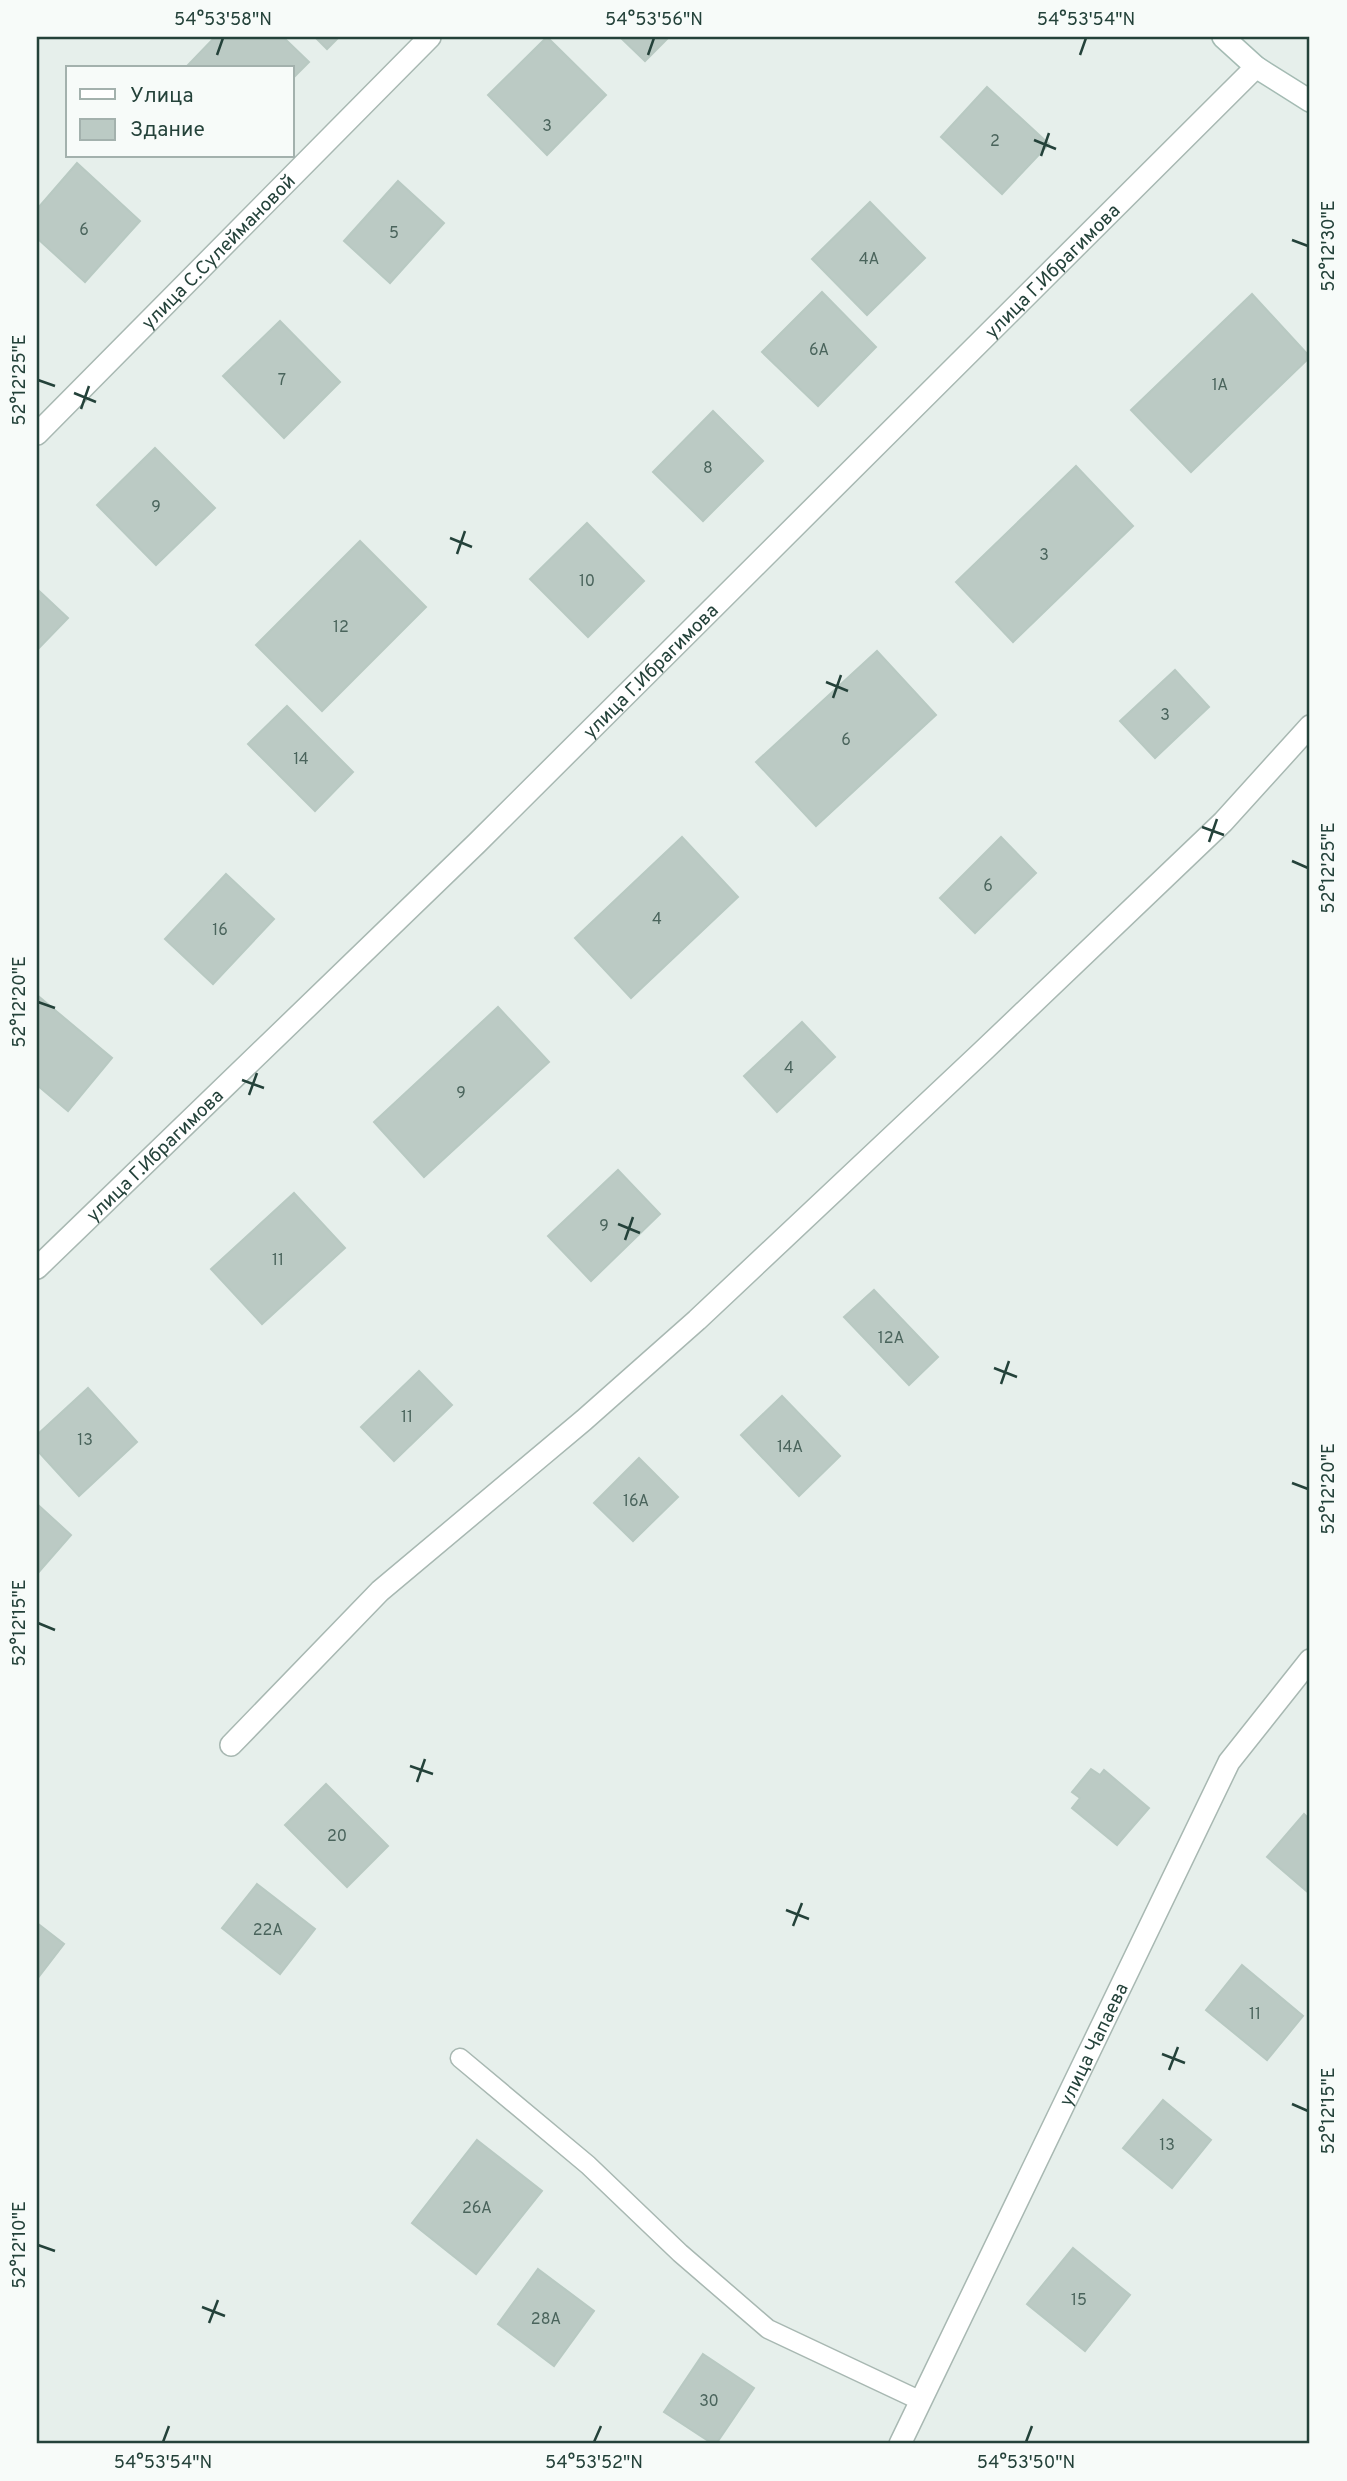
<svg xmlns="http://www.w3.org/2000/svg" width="1347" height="2481" font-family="Overpass,sans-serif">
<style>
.building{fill:#bbcac4;stroke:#b8c9c2;stroke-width:2}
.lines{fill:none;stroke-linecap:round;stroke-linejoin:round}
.lane-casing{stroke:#a8b8b2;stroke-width:21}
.street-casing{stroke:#a8b8b2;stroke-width:24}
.secondary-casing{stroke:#a4bbb3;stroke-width:24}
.lane{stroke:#fff;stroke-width:18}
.street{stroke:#fff;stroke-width:21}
.secondary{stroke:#fff;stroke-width:21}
.ticks{fill:none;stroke:#24423a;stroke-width:2.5}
.labels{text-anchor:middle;stroke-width:6;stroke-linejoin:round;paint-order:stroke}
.number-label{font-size:16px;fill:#4a645c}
.street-label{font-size:19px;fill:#24423a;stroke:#f7fbf9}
.neatline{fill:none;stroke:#24423a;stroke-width:2.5}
.ticks-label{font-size:18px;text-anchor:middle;fill:#24423a}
</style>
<rect width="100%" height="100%" fill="#e6efeb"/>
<path class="building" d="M215 37H283L309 62 292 79V68H190L187 66Z
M315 37H339L327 49Z
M547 37 606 95 547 155 488 95Z
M620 37H669L645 61Z
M987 87 1049 144 1002 194 941 137Z
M77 163 140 221 85 282 37 238V209Z
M398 181 444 223 390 283 344 241Z
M870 202 925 258 867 315 812 259Z
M822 292 876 347 818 406 762 352Z
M1252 294 1310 357 1191 472 1131 410Z
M280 321 340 382 284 438 223 376Z
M713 411 763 461 703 521 653 472Z
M155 448 215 508 156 565 97 505Z
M1076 466 1133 526 1013 642 956 582Z
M587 523 644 581 588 637 530 579Z
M360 541 426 607 322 711 256 645Z
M37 589 68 618 37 650Z
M877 651 936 715 816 826 756 762Z
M1175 670 1209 707 1155 758 1120 721Z
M287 706 353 772 315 811 248 744Z
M682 837 738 897 631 998 575 938Z
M1001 837 1036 873 975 933 940 898Z
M226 874 274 919 213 984 165 939Z
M37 995 112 1058 68 1111 37 1085Z
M498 1007 549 1062 424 1177 374 1122Z
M802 1022 835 1057 777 1112 744 1076Z
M618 1170 660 1214 591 1281 548 1236Z
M294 1193 345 1248 262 1324 211 1269Z
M874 1290 938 1357 909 1385 844 1317Z
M419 1371 452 1405 394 1461 361 1427Z
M88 1388 137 1442 79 1496 37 1450V1435Z
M782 1396 840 1456 799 1496 741 1435Z
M639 1458 678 1497 633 1541 594 1503Z
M37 1504 71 1535 37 1574Z
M1091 1769 1100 1775 1104 1770 1149 1808 1117 1845 1072 1808 1080 1798 1072 1792Z
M326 1784 388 1846 347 1887 285 1825Z
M1304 1814 1310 1820V1894L1267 1857Z
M257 1884 315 1929 280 1974 222 1928Z
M37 1923 64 1944 37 1979Z
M1242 1965 1303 2016 1267 2060 1206 2010Z
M1163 2100 1211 2140 1172 2188 1123 2148Z
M477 2140 542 2191 476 2274 412 2223Z
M1073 2248 1130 2295 1085 2351 1027 2304Z
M538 2269 594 2311 554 2366 498 2324Z
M703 2354 754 2388 716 2444H713L664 2412Z"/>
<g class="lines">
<g class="lane-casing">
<path id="lane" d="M460 2058 588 2165 680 2253 768 2329 921 2401"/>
</g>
<g class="street-casing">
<g id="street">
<path id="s1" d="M37 434 430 37"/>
<path id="s2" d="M37 1268 477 843 1256 67"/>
<path d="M231 1745 380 1591 584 1420 697 1320 983 1051 1223 822 1310 726"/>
<path id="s3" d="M900 2444 1229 1762 1310 1660"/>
</g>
</g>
<g class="secondary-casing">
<path id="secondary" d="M1223 37 1256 67 1310 101"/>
</g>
<use href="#lane" class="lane"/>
<use href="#street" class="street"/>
<use href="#secondary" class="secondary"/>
</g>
<path class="ticks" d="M217 55 223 38M648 55 654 38M1080 55 1086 38M1034 140 1056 149M1041 156 1049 133M1292 240 1308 246M38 380 55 386M74 393 96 402M81 409 89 386M450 538 472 547M457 554 465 531M826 682 848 691M833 698 841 675M1202 827 1224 835M1209 842 1217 819M1292 861 1308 868M38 1002 55 1008M242 1080 264 1088M249 1095 257 1073M618 1224 640 1233M625 1240 633 1217M994 1368 1017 1377M1001 1384 1009 1361M1292 1483 1308 1489M38 1623 55 1630M410 1766 433 1774M417 1782 425 1759M786 1910 809 1919M793 1926 802 1903M1162 2054 1185 2063M1169 2070 1178 2047M1292 2104 1308 2111M38 2245 55 2251M202 2307 225 2316M209 2323 218 2300M163 2442 169 2426M594 2442 601 2426M1026 2442 1032 2426"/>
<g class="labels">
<g class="number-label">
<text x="547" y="131">3</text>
<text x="995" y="146">2</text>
<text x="84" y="235">6</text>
<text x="394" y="238">5</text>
<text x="869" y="264">4А</text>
<text x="819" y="355">6А</text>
<text x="282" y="385">7</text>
<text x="1220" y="390">1А</text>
<text x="708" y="473">8</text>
<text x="156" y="512">9</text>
<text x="1044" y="560">3</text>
<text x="587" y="586">10</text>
<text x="341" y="632">12</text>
<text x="1165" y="720">3</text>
<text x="846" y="745">6</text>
<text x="301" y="764">14</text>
<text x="988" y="891">6</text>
<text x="657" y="924">4</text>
<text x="220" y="935">16</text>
<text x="789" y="1073">4</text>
<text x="461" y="1098">9</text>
<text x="604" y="1231">9</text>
<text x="278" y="1265">11</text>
<text x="891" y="1343">12А</text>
<text x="407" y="1422">11</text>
<text x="85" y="1445">13</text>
<text x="790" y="1452">14А</text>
<text x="636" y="1506">16А</text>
<text x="337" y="1841">20</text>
<text x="268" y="1935">22А</text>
<text x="1255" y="2019">11</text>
<text x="1167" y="2150">13</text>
<text x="477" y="2213">26А</text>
<text x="1079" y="2305">15</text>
<text x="546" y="2324">28А</text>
<text x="709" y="2406">30</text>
</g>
<g class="street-label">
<text dy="7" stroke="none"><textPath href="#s1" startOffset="257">улица С.Сулеймановой</textPath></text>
<text dy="7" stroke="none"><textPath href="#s2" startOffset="1423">улица Г.Ибрагимова</textPath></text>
<text dy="7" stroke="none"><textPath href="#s2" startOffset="856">улица Г.Ибрагимова</textPath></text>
<text dy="7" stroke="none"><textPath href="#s2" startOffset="163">улица Г.Ибрагимова</textPath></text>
<text dy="7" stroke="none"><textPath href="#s3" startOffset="444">улица Чапаева</textPath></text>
</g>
</g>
<rect width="1347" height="2481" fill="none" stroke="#f7fbf9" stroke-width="77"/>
<rect x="66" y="66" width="228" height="91" fill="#f7fbf9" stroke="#a3b1ad" stroke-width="2"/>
<rect x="80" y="89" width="35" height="10" fill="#ffffff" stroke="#a3b1ad" stroke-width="2"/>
<text x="130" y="102" font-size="21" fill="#24423a">Улица</text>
<rect x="80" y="119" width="35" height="21" fill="#bbcac4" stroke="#a3b1ad" stroke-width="2"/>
<text x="130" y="136" font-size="21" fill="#24423a">Здание</text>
<rect x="38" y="38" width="1270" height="2404" class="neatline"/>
<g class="ticks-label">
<text x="223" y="25">54°53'58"N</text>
<text x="654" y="25">54°53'56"N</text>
<text x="1086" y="25">54°53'54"N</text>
<text transform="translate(1328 246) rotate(-90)" y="6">52°12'30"E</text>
<text transform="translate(19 380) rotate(-90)" y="6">52°12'25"E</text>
<text transform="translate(1328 868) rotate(-90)" y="6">52°12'25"E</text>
<text transform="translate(19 1002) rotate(-90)" y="6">52°12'20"E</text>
<text transform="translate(1328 1489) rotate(-90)" y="6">52°12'20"E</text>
<text transform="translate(19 1623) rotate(-90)" y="6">52°12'15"E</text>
<text transform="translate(1328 2111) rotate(-90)" y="6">52°12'15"E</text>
<text transform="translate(19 2245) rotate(-90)" y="6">52°12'10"E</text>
<text x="163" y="2468">54°53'54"N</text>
<text x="594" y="2468">54°53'52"N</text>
<text x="1026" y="2468">54°53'50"N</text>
</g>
</svg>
